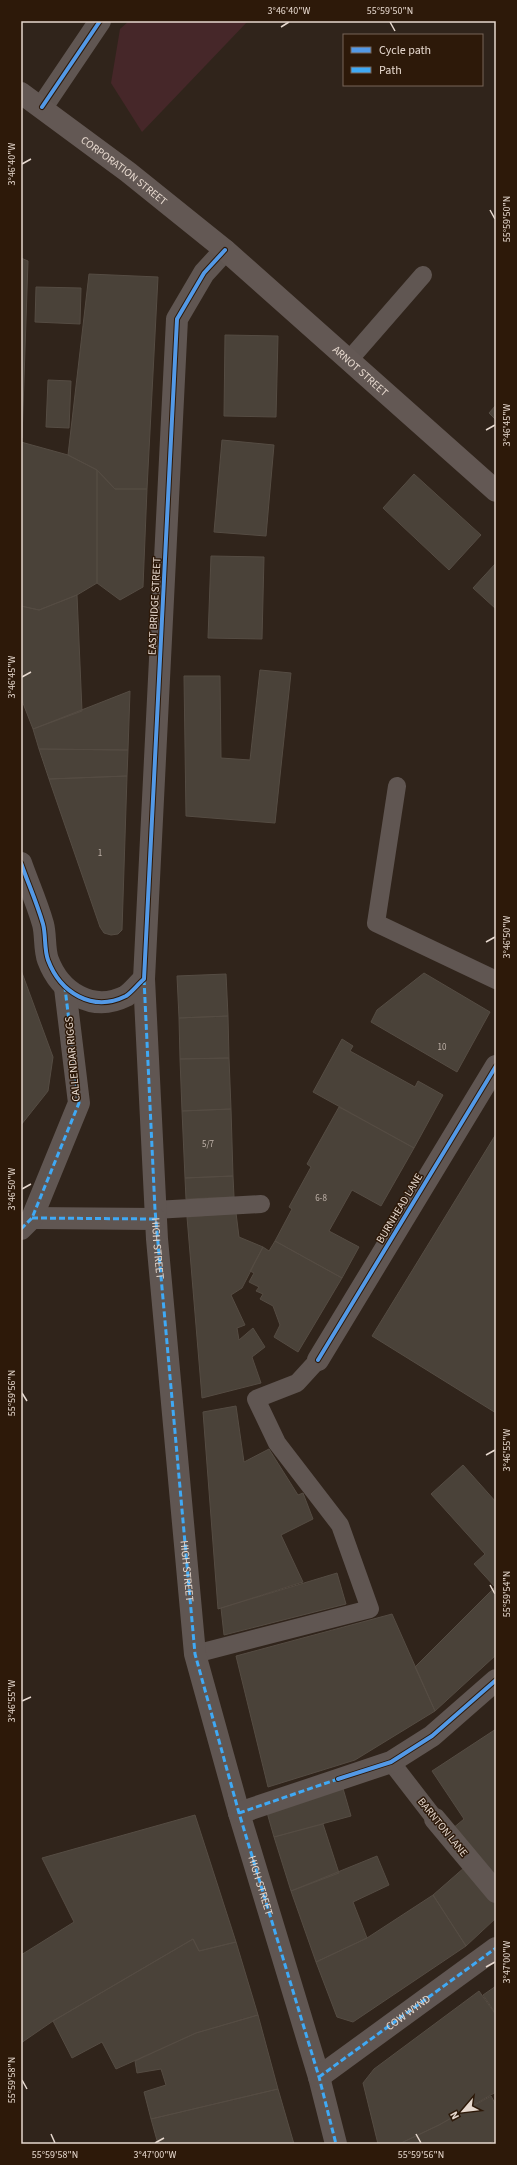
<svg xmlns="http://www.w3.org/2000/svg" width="517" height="2165" font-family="'Source Sans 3',sans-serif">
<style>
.green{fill:#462729}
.building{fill:#4a4239;stroke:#554c43}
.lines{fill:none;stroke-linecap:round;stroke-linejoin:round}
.lane{stroke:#605652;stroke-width:18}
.street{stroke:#605652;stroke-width:22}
.secondary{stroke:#635854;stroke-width:22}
.quiet{stroke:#3fa9f5;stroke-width:3;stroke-dasharray:6 3;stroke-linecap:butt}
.cycleway-casing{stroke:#2d1909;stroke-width:6}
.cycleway{stroke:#5399e6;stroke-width:4}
.ticks{fill:none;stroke:#e6d8ce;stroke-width:1.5}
.labels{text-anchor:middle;stroke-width:3;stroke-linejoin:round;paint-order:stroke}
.number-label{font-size:9px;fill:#bfb2a9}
.street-label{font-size:11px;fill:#e6d8ce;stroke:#2d1909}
.neatline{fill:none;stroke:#e6d8ce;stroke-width:1.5}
.ticks-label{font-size:10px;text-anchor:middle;fill:#e6d8ce}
</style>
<rect width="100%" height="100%" fill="#30241b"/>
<path class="green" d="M129 21H248L142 132 111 83 120 29Z"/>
<path class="building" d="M21 258 28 261 22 438H21Z
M89 274 158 277 147 489H115L97 470 68 455Z
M36 287 81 288 80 324 35 322Z
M225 335 278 336 276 417 224 416Z
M48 380 71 381 69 428 46 427Z
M496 405V420L489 413Z
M222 440 274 445 266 536 214 532Z
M21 442 68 455 97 470V583L77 595 39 610 21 606Z
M97 470 115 489H147L143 587 120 600 97 583Z
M414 474 481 535 449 570 383 508Z
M211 556 264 557 262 639 208 638Z
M496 563V609L473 588Z
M77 595 82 711 33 729 21 698V606L39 610Z
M260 670 291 673 275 823 186 816 184 676H220L221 758 250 760Z
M130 691 128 750 39 749 33 729Z
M39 749 128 750 127 776 49 779Z
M127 776 122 930 118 934 111 935 104 933 100 927 49 779Z
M21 970 53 1057 48 1091 21 1125Z
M424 973 490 1012 457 1072 371 1022 377 1010Z
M226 974 228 1016 179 1018 177 976Z
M228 1016 229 1058 180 1059 179 1018Z
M342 1039 353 1046 350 1051 415 1087 418 1081 443 1095 414 1148 313 1092Z
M229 1058 231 1109 182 1111 180 1059Z
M339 1107 414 1148 381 1206 352 1190 329 1231 359 1247 342 1278 275 1241 292 1209 289 1207 311 1167 307 1164Z
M231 1109 233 1176 185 1178 182 1111Z
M496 1134V1413L372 1336Z
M233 1176 234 1197 186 1199 185 1178Z
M236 1213 239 1237 263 1247 242 1288 231 1295 245 1325 237 1328 239 1340 253 1328 265 1347 252 1357 261 1383 202 1398 187 1217Z
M275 1241 342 1278 298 1352 274 1337 280 1325 273 1306 260 1299 263 1294 256 1291 259 1287 249 1282 254 1273 250 1271 263 1247 269 1251Z
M236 1406 244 1462 269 1449 298 1495 303 1493 313 1519 281 1535 303 1582 218 1609 203 1412Z
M463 1465 496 1502V1655L435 1711 415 1667 495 1587 474 1564 485 1554 431 1494Z
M337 1573 346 1604 224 1635 221 1608Z
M392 1614 435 1711 355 1760 268 1787 236 1656Z
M496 1729V1882L452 1829 464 1819 432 1771Z
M342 1785 351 1816 274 1837 266 1809Z
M195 1815 236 1942 199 1951 193 1939 53 2021 21 2043V1955L74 1922 42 1858Z
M323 1824 339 1873 291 1891 274 1837Z
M377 1856 389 1885 353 1902 367 1938 316 1962 291 1891Z
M465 1867 496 1904V1918L466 1946 433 1895Z
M433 1895 466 1946 353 2022 337 2017 316 1962 367 1938Z
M193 1939 199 1951 236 1942 258 2015 196 2033 116 2069 102 2042 72 2058 53 2021Z
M496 1986V2014L483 1995Z
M479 1991 496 2015V2092L439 2125 399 2144H378L363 2083 374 2069Z
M258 2015 278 2089 151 2119 144 2092 166 2085 161 2069 137 2073 135 2061 196 2033Z
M278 2089 294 2144H158L151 2119Z
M491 2096 496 2105V2140L487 2144H399L439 2125Z"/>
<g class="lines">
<path class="lane" d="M349 360 423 275
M397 786 376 923 496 980
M155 1210 261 1204
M195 1654 370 1609 340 1525 277 1443 256 1399 297 1383 318 1360
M391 1762 435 1819"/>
<g class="street">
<path d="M42 107 100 21"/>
<path id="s1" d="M225 250 204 273 177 319 144 979 157 1239 195 1654 239 1813 319 2077 336 2144"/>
<path d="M21 863C28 883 37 903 43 924 46 935 44 949 48 960 60 992 92 1013 126 996 132 992 138 984 144 979"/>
<path d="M32 1218 155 1219"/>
<path d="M21 1229 32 1218 79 1103 65 988"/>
<path d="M318 1360 496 1066"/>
<path d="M239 1813 391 1762 432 1736 496 1680"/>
<path d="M435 1819 496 1892"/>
<path id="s2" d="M319 2077 496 1948"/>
</g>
<path class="secondary" id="s3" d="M21 93 128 172 225 250 496 491"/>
<path class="quiet" d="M144 979 155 1210 195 1654 239 1813 319 2077 336 2144
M32 1218 155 1219
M21 1229 32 1218 79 1103 65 988
M239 1813 338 1779
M319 2077 496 1948"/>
<g class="cycleway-casing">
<path id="cycleway" d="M42 107 100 21
M21 863C28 883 37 903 43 924 46 935 44 949 48 960 60 992 92 1013 126 996 132 992 138 984 144 979L177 319 204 273 225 250
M318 1360 496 1066
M338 1779 391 1762 432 1736 496 1680"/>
</g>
<use href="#cycleway" class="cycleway"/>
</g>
<path class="ticks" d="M390 22 395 31M281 27 289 22M22 164 31 159M490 210 495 219M486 430 495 425M22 677 31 672M486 942 495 937M22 1189 31 1184M22 1393 27 1401M486 1455 495 1450M490 1585 495 1594M22 1701 31 1697M486 1967 495 1962M22 2080 27 2089M51 2134 55 2143M416 2134 421 2143M155 2143 164 2138"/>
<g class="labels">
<g class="number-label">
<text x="100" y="856">1</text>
<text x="442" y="1050">10</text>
<text x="208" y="1147">5/7</text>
<text x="321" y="1201">6-8</text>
</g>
<g class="street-label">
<text dy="4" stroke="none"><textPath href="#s3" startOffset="129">CORPORATION STREET</textPath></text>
<text dy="4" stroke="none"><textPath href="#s3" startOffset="439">ARNOT STREET</textPath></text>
<text transform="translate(154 606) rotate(-87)" y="4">EAST BRIDGE STREET</text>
<text transform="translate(72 1059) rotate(-95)" y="4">CALLENDAR RIGGS</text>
<text transform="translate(399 1208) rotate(-59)" y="4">BURNHEAD LANE</text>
<text dy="4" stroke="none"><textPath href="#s1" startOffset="1015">HIGH STREET</textPath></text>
<text dy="4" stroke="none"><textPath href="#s1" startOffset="1339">HIGH STREET</textPath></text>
<text transform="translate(443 1827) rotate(51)" y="4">BARNTON LANE</text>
<text dy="4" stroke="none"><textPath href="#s1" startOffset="1663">HIGH STREET</textPath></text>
<text dy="4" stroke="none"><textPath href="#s2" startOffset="110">COW WYND</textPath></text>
</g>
</g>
<rect width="517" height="2165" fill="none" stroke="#2d1909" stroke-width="44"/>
<rect x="343" y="34" width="140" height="52" fill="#2d1909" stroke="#776558"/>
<rect x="351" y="47" width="20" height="6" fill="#5399e6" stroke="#776558"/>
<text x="379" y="54" font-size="12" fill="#e6d8ce">Cycle path</text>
<rect x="351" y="67" width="20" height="6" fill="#3fa9f5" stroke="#776558"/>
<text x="379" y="74" font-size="12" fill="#e6d8ce">Path</text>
<g transform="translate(463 2111) rotate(242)" stroke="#2d1909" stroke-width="3" paint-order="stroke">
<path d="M0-3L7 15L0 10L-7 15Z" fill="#e6d8ce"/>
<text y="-6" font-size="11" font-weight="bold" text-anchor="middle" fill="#e6d8ce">N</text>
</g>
<rect x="22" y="22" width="473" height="2121" class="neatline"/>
<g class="ticks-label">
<text x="289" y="14">3°46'40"W</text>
<text x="390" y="14">55°59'50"N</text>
<text transform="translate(11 164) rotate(-90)" y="4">3°46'40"W</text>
<text transform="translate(506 219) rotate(-90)" y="4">55°59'50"N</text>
<text transform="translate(506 425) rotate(-90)" y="4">3°46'45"W</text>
<text transform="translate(11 677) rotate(-90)" y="4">3°46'45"W</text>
<text transform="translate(506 937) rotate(-90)" y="4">3°46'50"W</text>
<text transform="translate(11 1189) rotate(-90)" y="4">3°46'50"W</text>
<text transform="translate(11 1393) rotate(-90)" y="4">55°59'56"N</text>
<text transform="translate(506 1450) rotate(-90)" y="4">3°46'55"W</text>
<text transform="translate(506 1594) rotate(-90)" y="4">55°59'54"N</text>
<text transform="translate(11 1701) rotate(-90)" y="4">3°46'55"W</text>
<text transform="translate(506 1962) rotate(-90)" y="4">3°47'00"W</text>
<text transform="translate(11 2080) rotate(-90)" y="4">55°59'58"N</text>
<text x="55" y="2158">55°59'58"N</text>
<text x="155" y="2158">3°47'00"W</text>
<text x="421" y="2158">55°59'56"N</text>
</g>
</svg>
